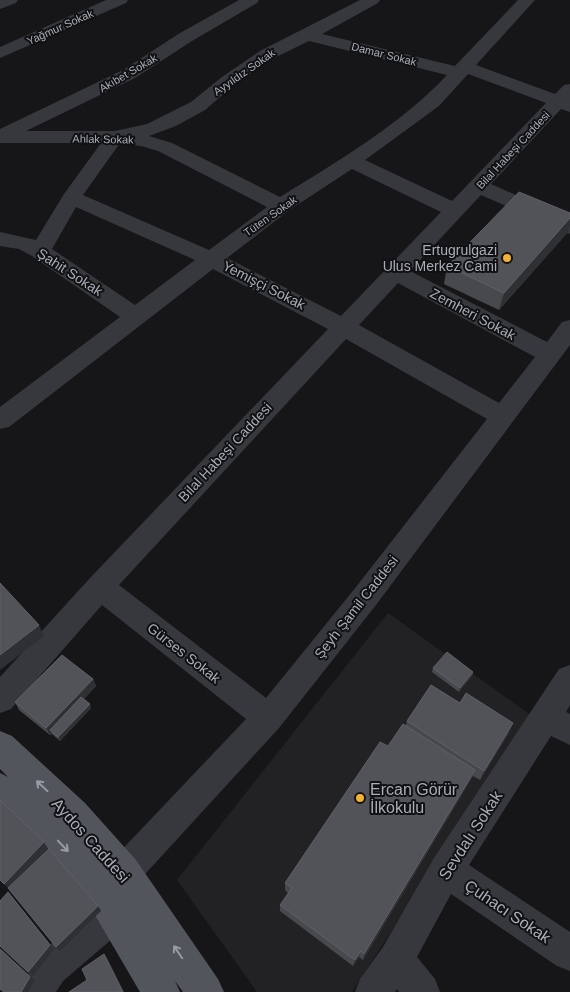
<svg xmlns="http://www.w3.org/2000/svg" width="570" height="992" font-family="Helvetica,sans-serif">
<style>
.built{fill:#222225}
.lines{fill:none;stroke-linecap:round;stroke-linejoin:round}
.minor{fill:#37383d;fill-rule:evenodd}
.major{fill:#53555c;fill-rule:evenodd}
.wall{fill:#47494d}
.shaded-wall{fill:#2f3033}
.building{fill:#525359;stroke:#5f6168}
.oneway{stroke:#979ba6}
.poi-dot{fill:#f2b134;stroke:#111113;stroke-width:2}
.labels{text-anchor:middle;stroke-width:4;stroke-linejoin:round;paint-order:stroke}
.far-street-label{font-size:11px;fill:#a8adb8;stroke:#111113}
.poi-label{font-size:14px;fill:#a8adb8;stroke:#111113;text-anchor:end}
.street-label{font-size:14px;fill:#a8adb8;stroke:#111113}
.near-poi-label{font-size:16px;fill:#a8adb8;stroke:#111113;text-anchor:start}
.near-street-label{font-size:16px;fill:#a8adb8;stroke:#111113}
</style>
<rect width="100%" height="100%" fill="#161618"/>
<path class="built" d="M388 613 532 716 352 992H257L177 880Z"/>
<g class="lines">
<path class="minor" d="M0 0H18L16 3 0 9Z
M106 0H128L126 3 0 58V47Z
M239 0H259L257 3 192 41 135 78 26 131H115L147 124 191 102 222 77 260 51 360 0H380L378 3 322 34 455 66 518 0H535L476 65 555 94 564 85 570 84V112L561 109 491 184 570 219V234L481 195 410 271 547 342 562 322 570 320V345L376 605 279 728 136 884 124 889 112 884 107 872 112 860 246 719 102 605 11 709 0 713V677L90 578 328 329 213 269 9 427 0 429V407L120 317 32 256 19 249 0 246V232L36 240 64 194 101 143H0V129L123 70 180 33ZM309 41 447 75C400 125 338 161 280 197L172 143 149 136 176 126 205 110 234 85 272 59ZM468 74 546 103 452 201 365 160 439 106ZM120 143 141 146 158 151 267 207 209 250 83 195ZM352 169 441 212 341 316 227 258 288 211ZM76 207 195 260 135 305 52 249ZM398 283 535 357 499 403 359 325ZM346 339 487 419 356 587 266 698 119 585Z
M570 665V705L566 712 570 714V745L551 736 469 865 570 932V971L557 966 451 894 417 957 435 979 440 992H399L397 989 395 992H355L360 979 383 947 434 858 559 669Z
M114 898 126 903 131 915 126 927 63 981 56 992H18L37 955 102 903Z"/>
<path class="major" d="M0 731 12 736 85 803 136 860 218 979 224 992H183L175 981 180 992H140L85 898 40 847 0 812V773L8 777 0 769Z"/>
</g>
<path class="wall" d="M570 213V225L568 232 499 310 444 284 447 266Z
M433 668 473 672 472 676 459 692 432 672Z
M93 679 96 686 84 699 91 708 60 741 52 734 50 735 19 710 15 702Z
M407 721 509 733 480 780 473 776 363 960 359 957 353 966 280 911V905L288 893 285 890V883L388 746 406 725Z"/>
<path class="shaded-wall" d="M570 218V225L568 232 499 310 504 293Z
M39 625 44 636 0 670V655Z
M473 672 472 676 459 692 460 688Z
M93 679 96 686 53 732 50 730 52 733 50 735 46 728Z
M90 704 91 708 60 741 58 737Z
M513 723 509 733 480 780 484 771Z
M475 770 471 779 363 960 364 954Z
M44 842 49 850 11 891 4 884Z
M8 892 54 949 33 976 28 972Z
M98 906 101 911 60 951 56 947Z
M0 948 35 980 28 992H21Z
M361 951 359 957 353 966 355 960Z
M104 954 107 958 124 992H123Z"/>
<path class="building" d="M519 192 570 213V218L504 293 447 266Z
M0 583 39 625 0 655Z
M447 652 473 672 460 688 433 668Z
M62 655 93 679 46 728 15 702Z
M431 685 460 703 466 693 513 723 484 771 407 721Z
M81 697 90 704 58 737 50 730Z
M403 724 475 770 364 954 361 951 355 960 280 905 292 888 285 883 380 742 388 746Z
M0 800 44 842 4 884 0 880Z
M49 849 98 906 56 947 8 888Z
M8 892 50 945 28 972 0 946V901Z
M0 949 30 977 21 992H4L0 989Z
M104 954 123 992H69L87 980 82 969Z"/>
<defs><path id="oneway-shaft" d="M-6 0H5M1.5-3L5.5 0L1.5 3" fill="none" stroke-width="1.6" stroke-linecap="round" stroke-linejoin="round" transform="scale(1.25)"/></defs>
<g class="oneway">
<use href="#oneway-shaft" transform="translate(42 786) rotate(-137)"/>
<use href="#oneway-shaft" transform="translate(63 846) rotate(46)"/>
<use href="#oneway-shaft" transform="translate(178 952) rotate(-124)"/>
</g>
<g class="poi-dot">
<circle cx="507" cy="258" r="5"/>
<circle cx="360" cy="798" r="5"/>
</g>
<g class="labels">
<g class="far-street-label">
<text transform="translate(60 27) rotate(-24)" y="4">Yağmur Sokak</text>
<text transform="translate(384 54) rotate(14)" y="4">Damar Sokak</text>
<text transform="translate(244 72) rotate(-35)" y="4">Ayyıldız Sokak</text>
<text transform="translate(128 73) rotate(-30)" y="4">Akıbet Sokak</text>
<text transform="translate(103 139) rotate(1)" y="4">Ahlak Sokak</text>
<text transform="translate(513 150) rotate(-47)" y="4">Bilal Habeşi Caddesi</text>
<text transform="translate(270 216) rotate(-35)" y="4">Tüten Sokak</text>
</g>
<g class="poi-label">
<text x="497" y="255">Ertugrulgazi<tspan x="497" dy="16">Ulus Merkez Cami</tspan></text>
</g>
<g class="street-label">
<text transform="translate(70 272) rotate(33)" y="5">Şahit Sokak</text>
<text transform="translate(264 285) rotate(27)" y="5">Yemişçi Sokak</text>
<text transform="translate(473 314) rotate(28)" y="5">Zemheri Sokak</text>
<text transform="translate(225 452) rotate(-47)" y="5">Bilal Habeşi Caddesi</text>
<text transform="translate(356 607) rotate(-52)" y="5">Şeyh Şamil Caddesi</text>
<text transform="translate(184 653) rotate(38)" y="5">Gürses Sokak</text>
</g>
<g class="near-poi-label">
<text x="370" y="795">Ercan Görür<tspan x="370" dy="18">İlkokulu</tspan></text>
</g>
<g class="near-street-label">
<text transform="translate(470 835) rotate(-57)" y="6">Sevdalı Sokak</text>
<text transform="translate(91 840) rotate(48)" y="6">Aydos Caddesi</text>
<text transform="translate(508 911) rotate(34)" y="6">Çuhacı Sokak</text>
</g>
</g>
</svg>
